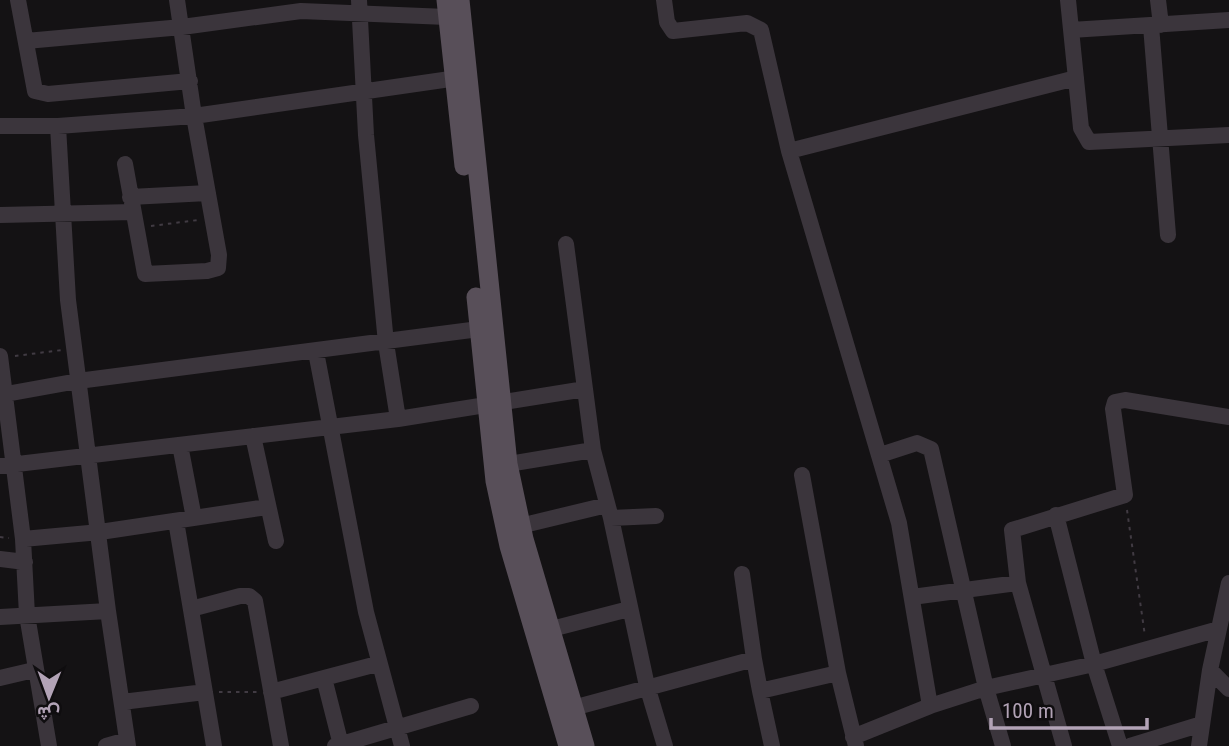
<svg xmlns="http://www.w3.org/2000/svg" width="1229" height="746" font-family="'Roboto Condensed',Vazirmatn,sans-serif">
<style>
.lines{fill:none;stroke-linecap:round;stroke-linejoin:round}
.path{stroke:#413b43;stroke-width:2;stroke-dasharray:3.5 5;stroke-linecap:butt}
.minor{stroke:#3b353c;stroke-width:16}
.major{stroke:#584f59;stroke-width:19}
</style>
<rect width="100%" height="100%" fill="#141214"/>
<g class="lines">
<path class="path" d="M151 226 198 220
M15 356 62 350
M1127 510 1145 636
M0 537 9 538
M219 692H259"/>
<path class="minor" d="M18 0 35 91 48 94 190 81
M177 0 194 116 464 77
M359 0 366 135 386 343 398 419
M664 0 667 22 673 31 747 23 761 30 789 151
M1068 0 1081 128 1089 142 1229 135
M1158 0 1161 25
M1151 26 1168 235
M1071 30 1229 20
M26 41 182 27 301 11 447 17
M0 126H58L194 116 219 255 218 268 207 271 145 274 125 164
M58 126 68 300 108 611
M130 197 208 193
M0 215 133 212
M566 244 585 389
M316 352 366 612 402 746
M0 356 23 539 27 615 49 746
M6 394 78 381 479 329
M253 436 276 541
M180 445 194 518
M880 455 917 443 931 449 986 688 1003 746
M508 464 593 450
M0 466 398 419 585 389 593 450 611 518 647 686 665 746
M802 475 838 673 856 746
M611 518 656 516
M176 521 214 746
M520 526 607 505
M23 539 100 532 267 507
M0 559 25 562
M742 574 754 659
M912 597 1018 583
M191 609 240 596H249L255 601 281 746
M0 617 108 611 128 746
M540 632 629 609
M1210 670 1229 689
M0 678 34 670
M324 678 341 745
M760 691 772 746
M271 692 377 664
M122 702 205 692
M930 706 899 523 789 151 1076 78
M573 708 754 659 760 691 838 673
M853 737 930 706 986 688 1094 664 1056 515
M106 746 127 740
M335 746 471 706
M1064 746 1018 583 1012 530 1125 495 1113 409 1115 402 1125 400 1229 417
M1120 746 1094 664 1219 629
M1130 746 1202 724
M1199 746 1210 670 1229 583"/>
<path class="major" d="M446 0 464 166
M460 0 508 464 524 539 585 746
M476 297 495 481 509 546 568 746"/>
</g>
<g transform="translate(49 697) rotate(181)" stroke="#0f0d0f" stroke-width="5" paint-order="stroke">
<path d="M0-5L12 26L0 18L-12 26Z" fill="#b2a3b6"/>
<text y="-10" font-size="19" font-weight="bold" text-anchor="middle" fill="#b2a3b6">ش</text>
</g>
<path d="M991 718v10h156v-10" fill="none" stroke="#b2a3b6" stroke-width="3.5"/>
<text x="1002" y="718" font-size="21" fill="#b2a3b6" stroke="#0f0d0f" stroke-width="5" paint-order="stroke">100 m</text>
</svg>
